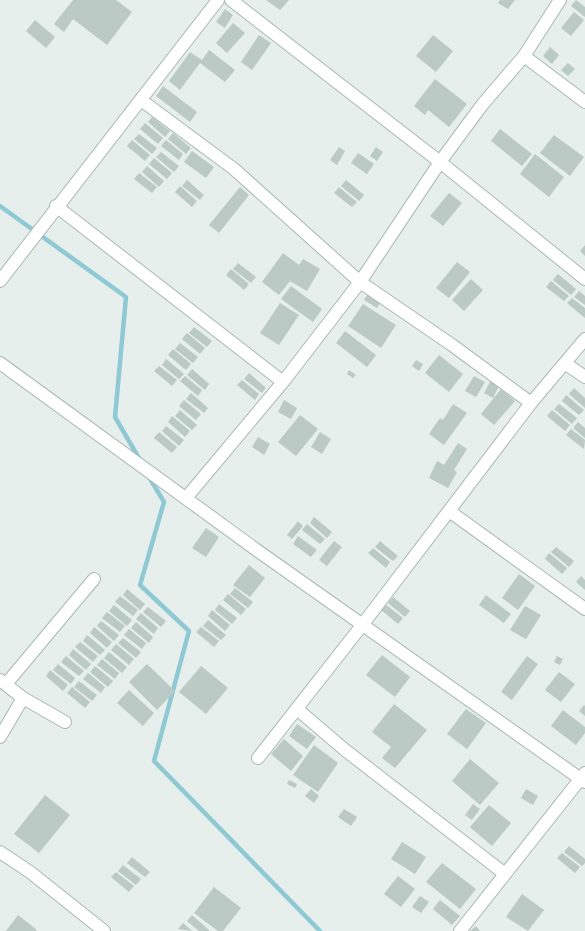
<svg xmlns="http://www.w3.org/2000/svg" width="585" height="931" font-family="'Sofia Sans Condensed',sans-serif">
<style>
.lines{fill:none;stroke-linecap:round;stroke-linejoin:round}
.stream{stroke:#8ec9d4;stroke-width:4.5}
.building{fill:#bbcac4}
.minor-casing{stroke:#a8b8b2;stroke-width:14}
.minor{stroke:#fff;stroke-width:12}
</style>
<rect width="100%" height="100%" fill="#e6efeb"/>
<g class="lines">
<path class="stream" d="M0 206 126 297 115 417 140 460
M149 477 164 502 140 585 189 631 154 761 320 931"/>
</g>
<path class="building" d="M73 0H116L132 12 107 45 73 19 64 32 54 24Z
M266 0H289L280 10Z
M500 0H515L508 9 498 3Z
M576 0 585 7V17L571 6Z
M225 9 233 15 225 28 216 22Z
M574 12 584 20 571 36 561 28Z
M35 20 55 37 46 48 26 31Z
M233 23 245 33 227 53 216 43Z
M259 35 271 43 252 70 241 62Z
M433 35 453 51 436 72 416 56Z
M550 47 559 55 552 64 543 56Z
M209 50 235 70 225 82 200 63 180 90 169 81 190 52 202 60Z
M568 63 575 69 568 76 561 70Z
M435 79 467 104 449 127 428 110 425 115 414 106Z
M163 86 197 112 190 122 156 96Z
M152 117 170 131 165 137 148 122Z
M145 123 163 138 158 144 140 129Z
M500 129 532 154 522 166 491 141Z
M173 133 191 148 186 154 168 139Z
M139 134 157 148 152 154 134 139Z
M554 135 584 157 570 176 540 153Z
M132 140 150 155 145 161 127 146Z
M166 140 183 154 179 160 161 146Z
M339 147 345 151 337 165 330 160Z
M376 147 383 152 377 161 370 156Z
M192 151 214 167 206 178 184 162Z
M161 152 179 166 174 172 156 157Z
M358 153 374 164 367 174 351 163Z
M535 154 564 177 549 197 520 174Z
M154 158 172 173 167 179 149 164Z
M147 166 164 181 159 187 142 172Z
M139 173 157 187 152 193 134 179Z
M187 180 204 195 200 200 182 186Z
M346 180 364 195 359 201 341 186Z
M180 186 197 201 192 207 175 192Z
M240 187 249 195 219 233 209 225Z
M339 187 357 202 352 207 334 193Z
M449 193 462 203 443 226 430 216Z
M585 245V256L580 251Z
M283 253 299 265 303 259 320 269 307 291 290 281 279 295 262 282Z
M457 262 470 272 449 298 436 288Z
M238 263 256 277 251 283 233 269Z
M231 269 249 284 244 290 226 275Z
M558 274 576 289 571 295 553 280Z
M471 279 483 290 464 311 452 300Z
M551 281 569 296 564 301 546 287Z
M291 286 322 309 313 322 281 299Z
M579 291 585 296V305L574 297Z
M367 295 380 303 377 308 364 300Z
M572 298 585 308V318L567 303Z
M280 303 299 315 279 345 260 333Z
M363 304 396 325 381 348 348 326Z
M194 327 212 341 207 347 189 333Z
M345 331 376 355 367 367 336 343Z
M187 333 205 348 200 354 182 339Z
M180 343 198 357 193 363 175 349Z
M173 349 191 364 186 370 168 355Z
M439 355 463 374 449 392 425 373Z
M166 359 184 374 179 379 162 365Z
M416 360 423 364 419 371 412 366Z
M159 366 177 380 172 386 154 371Z
M192 369 209 384 205 390 187 375Z
M349 370 356 375 353 378 347 374Z
M249 373 266 388 262 393 244 379Z
M185 376 202 390 198 396 180 381Z
M474 376 485 382 476 397 465 391Z
M242 380 259 394 255 400 237 385Z
M490 382 499 386 493 398 484 393Z
M574 388 585 398V408L569 394Z
M501 389 515 401 494 425 481 414Z
M191 393 208 408 204 413 186 399Z
M566 395 584 410 579 415 562 401Z
M184 400 201 414 196 420 179 406Z
M284 400 297 408 291 419 278 412Z
M453 404 467 413 444 445 429 434 440 418 443 420Z
M559 404 577 418 572 424 554 409Z
M180 410 197 425 192 430 175 416Z
M552 410 570 425 565 431 547 416Z
M300 415 318 429 296 456 278 442Z
M172 416 190 431 185 437 168 422Z
M578 422 585 428V438L573 428Z
M166 426 184 440 179 446 162 431Z
M571 429 585 440 584 449 566 435Z
M159 432 177 447 172 453 154 438Z
M320 432 331 439 322 454 311 447Z
M258 437 270 444 264 455 252 447Z
M458 443 467 449 454 470 457 472 448 488 429 478 437 461 444 465Z
M314 517 332 532 327 538 310 523Z
M298 521 303 526 292 539 287 535Z
M307 524 325 539 320 544 302 530Z
M206 528 219 537 206 557 192 548Z
M298 536 317 550 311 557 293 544Z
M334 541 342 547 327 566 319 560Z
M380 541 398 556 393 561 375 547Z
M556 547 574 561 569 567 551 552Z
M373 548 390 562 386 568 368 553Z
M549 553 567 568 562 574 545 559Z
M249 565 265 578 250 597 233 585Z
M519 574 535 586 518 610 502 598Z
M581 576 585 580V590L576 582Z
M235 588 253 602 248 608 230 594Z
M127 589 145 604 140 610 123 595Z
M228 594 246 609 241 615 223 600Z
M486 595 511 614 504 623 479 605Z
M120 596 138 610 133 616 115 602Z
M393 597 410 611 405 617 388 603Z
M219 604 237 618 232 624 215 610Z
M385 604 403 618 398 624 380 609Z
M114 605 132 620 127 626 109 611Z
M525 606 541 615 526 639 510 630Z
M148 607 166 621 161 627 143 612Z
M212 610 230 625 225 631 208 616Z
M107 612 125 626 120 632 102 618Z
M141 613 158 628 154 634 136 619Z
M208 620 226 635 221 640 203 626Z
M101 621 119 635 114 641 97 626Z
M136 622 153 637 149 643 131 628Z
M94 627 112 642 107 648 90 633Z
M201 627 219 641 214 647 196 632Z
M129 629 146 643 142 649 124 635Z
M87 635 105 650 100 655 83 641Z
M123 638 141 652 136 658 118 643Z
M80 642 98 656 93 662 75 647Z
M116 644 134 659 129 665 111 650Z
M73 649 91 664 86 670 69 655Z
M109 652 127 667 122 673 104 658Z
M382 655 410 677 395 697 366 675Z
M66 656 84 671 79 676 61 662Z
M527 656 538 664 512 700 501 692Z
M557 656 563 659 560 665 554 662Z
M102 659 119 673 115 679 97 665Z
M58 664 75 678 71 684 53 670Z
M147 664 175 691 157 710 129 682Z
M95 666 113 681 108 687 90 672Z
M201 666 228 688 206 714 179 692Z
M50 670 68 685 63 691 46 676Z
M559 672 575 684 561 702 545 690Z
M88 673 105 687 101 693 83 679Z
M79 681 97 695 92 701 74 687Z
M72 687 90 702 85 708 67 693Z
M129 690 154 713 143 726 117 703Z
M394 704 427 730 395 768 382 758 391 747 372 732Z
M584 705 585 706V716L579 711Z
M466 709 486 723 467 749 447 734Z
M563 710 585 727V733L576 745 551 726Z
M297 724 316 737 307 749 289 736Z
M284 739 303 756 291 771 271 754Z
M314 745 338 763 318 792 293 775Z
M470 759 499 783 480 805 452 781Z
M289 780 297 784 295 788 287 784Z
M311 789 319 796 314 803 305 796Z
M526 789 538 796 533 805 521 798Z
M45 795 70 815 39 853 14 834Z
M473 804 480 809 472 820 465 815Z
M489 805 511 823 492 846 470 827Z
M344 809 357 817 351 826 338 817Z
M402 842 426 857 415 874 391 859Z
M569 846 585 859V863L582 866 564 852Z
M562 853 580 867 575 873 557 858Z
M132 857 150 872 145 877 127 863Z
M442 863 476 889 460 909 426 882Z
M123 865 141 879 136 885 118 871Z
M116 872 134 886 129 892 111 877Z
M398 876 415 889 401 907 384 894Z
M214 887 241 908 223 931H218L194 913Z
M522 894 544 910 528 931 506 917Z
M420 896 429 902 421 913 412 907Z
M440 900 460 916 452 925 433 909Z
M18 915 37 930 35 931H6Z
M192 915 209 930V931H199L187 921Z
M183 923 192 931 178 929Z
M476 926 480 931H470Z"/>
<g class="lines">
<g class="minor-casing">
<path id="minor" d="M231 0 440 162 585 279
M524 56 585 102
M141 100 234 169 360 282 452 345 531 403
M56 206 283 382 360 282 440 162 482 105 524 56 560 0
M0 281 218 0
M0 363 258 551 585 782
M566 364 585 377
M186 498 283 382
M449 511 585 609
M0 680 23 698 65 722
M6 684 94 579
M297 709 345 750 505 874
M0 737 23 698
M258 758 363 624 531 403 585 339
M0 852 30 872 104 931
M460 931 585 773"/>
</g>
<use href="#minor" class="minor"/>
</g>
</svg>
